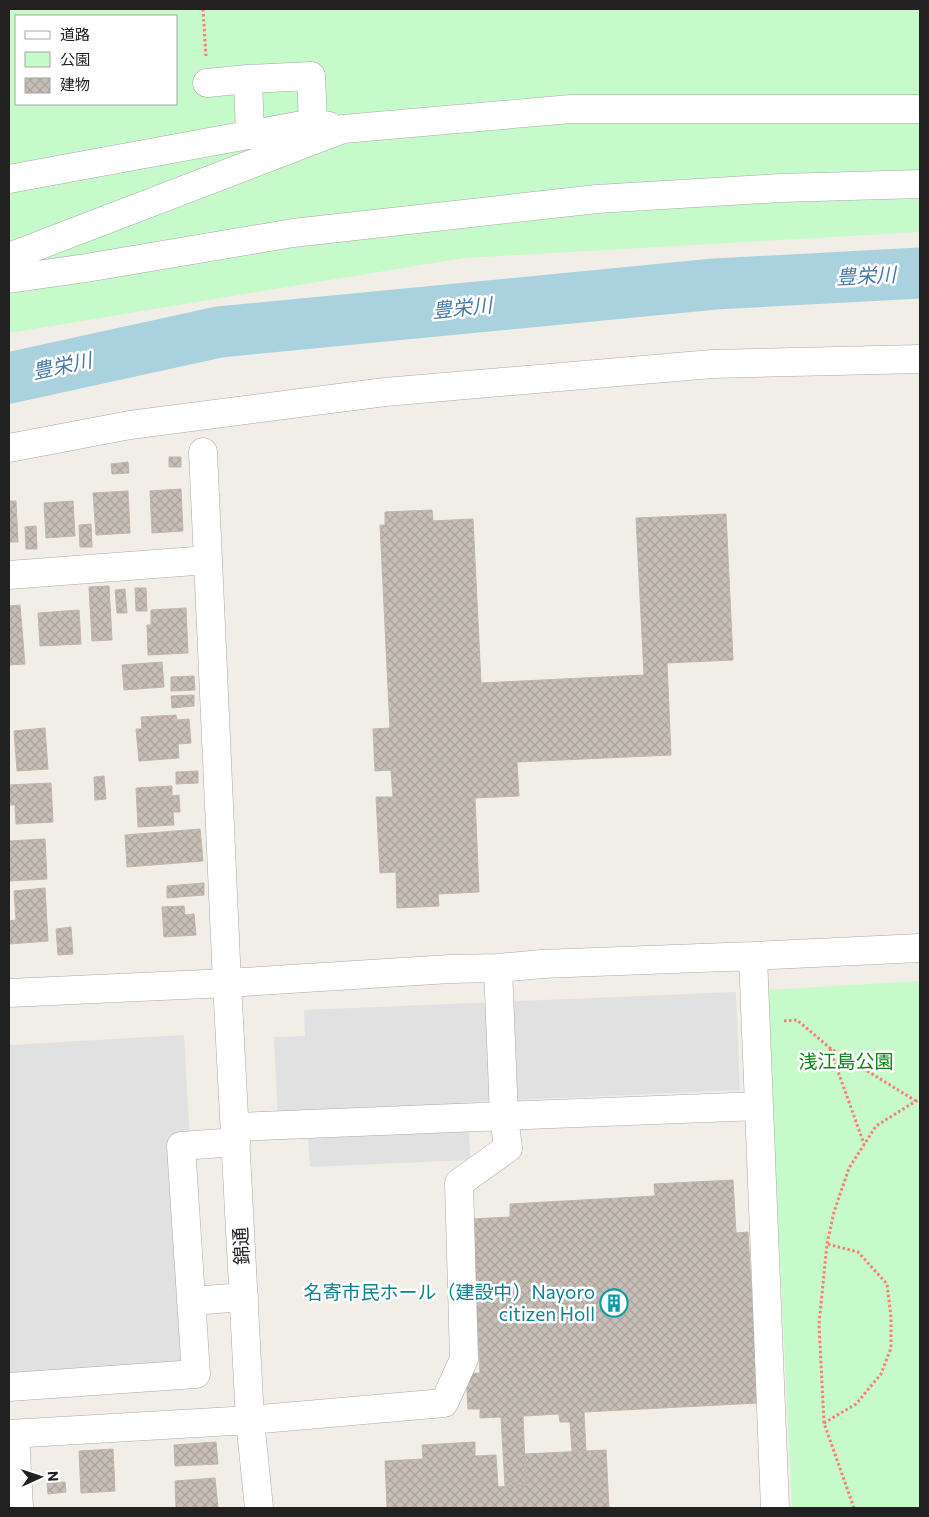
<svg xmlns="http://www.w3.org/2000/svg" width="929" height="1517" font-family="Commissioner,'Noto Sans JP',sans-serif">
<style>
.park{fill:#c6facb;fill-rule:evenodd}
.parking{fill:#e1e1e1}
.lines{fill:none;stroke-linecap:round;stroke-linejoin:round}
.river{stroke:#a9d2de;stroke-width:51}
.building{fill:url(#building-cross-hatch);stroke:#c3b5aa}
.minor-casing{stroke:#a8a8a8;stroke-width:29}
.path{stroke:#f97f70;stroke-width:3;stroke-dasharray:2.5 2.5;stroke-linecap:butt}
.minor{stroke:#fff;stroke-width:28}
.labels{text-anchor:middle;stroke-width:5;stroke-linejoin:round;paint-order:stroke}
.park-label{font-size:19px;fill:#0c8217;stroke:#fff}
.street-label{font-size:19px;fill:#212121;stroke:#fff}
.culture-label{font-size:19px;fill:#0d838f;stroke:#fff;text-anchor:end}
.water-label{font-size:20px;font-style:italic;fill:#4979aa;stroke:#fff}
</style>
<defs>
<pattern id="building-cross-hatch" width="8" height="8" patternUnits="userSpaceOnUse" patternTransform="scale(1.25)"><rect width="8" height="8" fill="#c6beb7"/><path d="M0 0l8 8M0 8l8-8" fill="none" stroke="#aaa39d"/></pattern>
</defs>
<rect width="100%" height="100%" fill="#f1eee8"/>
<path class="park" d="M9 9H920V232L464 258 9 333ZM16 16H176V104H16Z
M920 981V1508H792L767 990Z"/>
<path class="parking" d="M736 992 740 1090 468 1102 470 1160 310 1167 308 1138 279 1140 274 1037 305 1036 304 1010Z
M184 1035 204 1387 9 1398V1045Z"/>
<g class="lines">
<path class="river" d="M9 378 219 332 715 284 920 273"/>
</g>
<path class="building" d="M169 457H181V467H169Z
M128 462 129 473 112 474 111 464Z
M181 489 183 531 152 533 150 491Z
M128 491 130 533 96 535 93 493Z
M9 501H16L18 542H9Z
M73 501 75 536 46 538 44 503Z
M432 510 433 521 473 519 481 683 644 675 636 518 726 514 733 660 667 663 671 755 517 762 519 796 475 798 479 892 438 894 439 906 397 908 396 872 380 873 376 797H393L391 770 375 771 373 729 390 728 380 525H385V512Z
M91 524 92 547H80L79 525Z
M36 526 37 549H26L25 527Z
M109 586 112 640 92 641 89 587Z
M135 588H146L147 611H136Z
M125 589 127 613H117L115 590Z
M20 605 25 664 9 665V606Z
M186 608 188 653 148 655 147 625H151V610Z
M79 610 81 644 40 646 38 613Z
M162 662 164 687 124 690 122 665Z
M194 676 195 690 171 691V677Z
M194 695V706L172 708 171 696Z
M176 715 177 720 189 719 191 743 178 744 179 758 139 761 136 729H142L141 717Z
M45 728 48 769 17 771 14 731Z
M198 771V783L176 784V772Z
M104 776 106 799 95 800 94 777Z
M51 783 53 822 16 824 15 805H9V785Z
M172 786V796L179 795 180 812H173L174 825 138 827 136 788Z
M200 829 203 861 127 867 125 835Z
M45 839 47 879 9 881V841Z
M204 883V895L167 898V886Z
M45 888 48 941 9 944V921L16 920 14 891Z
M184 906 185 915 194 914 196 935 164 937 162 907Z
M71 927 73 954 58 955 56 929Z
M733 1180 736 1233 748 1232 758 1403 584 1412 586 1451H572L570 1422H560L559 1414 523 1416 526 1485 505 1486 501 1417 480 1418V1409H468L466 1374 480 1373 472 1219 510 1217V1204L655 1196 654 1184Z
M216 1442 218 1464 175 1466 174 1445Z
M475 1442V1456L496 1455 498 1487 526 1485 525 1454 606 1450 609 1508H387L385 1461 423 1459 422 1445Z
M113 1449 115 1491 81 1493 79 1451Z
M215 1478 218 1508H176L175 1481Z
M65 1482 66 1492 48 1494 47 1483Z"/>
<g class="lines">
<g class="minor-casing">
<path id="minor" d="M207 83 248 79
M250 135 248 79 311 76 313 123
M9 179 313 123 329 126
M9 261 14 255 343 129 571 109H920
M9 279 86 268 293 233 597 199 781 188 920 184
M9 448 130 425 385 392 712 364 920 359
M203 452 208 560
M9 575 208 560 227 983 250 1420 259 1508
M753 956 775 1508
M498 968 504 1116 759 1106
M9 993 227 983 450 969 498 968 542 964 753 956 920 948
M191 1301 244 1297
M9 1387 196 1374 181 1146 236 1142
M9 1434 250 1420 444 1403 464 1359 459 1183 508 1148 504 1116 235 1127
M15 1434 19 1508"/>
</g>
<path class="path" d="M203 9 206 56
M784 1021 797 1020 830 1048 916 1101
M830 1049 864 1144
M824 1423 856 1404 881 1374 891 1348V1317L887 1284 858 1252 827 1244
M854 1508 824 1423 819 1324 827 1244 834 1212 849 1168 876 1126 916 1101 920 1102"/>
<use href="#minor" class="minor"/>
</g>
<defs>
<g id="building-ring" transform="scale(1.4375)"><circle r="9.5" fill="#fff" stroke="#0f9aa8" stroke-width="1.5"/><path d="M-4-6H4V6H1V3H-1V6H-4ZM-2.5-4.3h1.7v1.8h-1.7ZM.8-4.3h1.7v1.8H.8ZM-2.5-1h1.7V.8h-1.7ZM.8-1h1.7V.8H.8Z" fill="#0f9aa8"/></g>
</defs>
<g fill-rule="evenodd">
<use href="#building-ring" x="614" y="1303"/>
</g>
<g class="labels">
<g class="park-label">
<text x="846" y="1068">浅江島公園</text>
</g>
<g class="street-label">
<text transform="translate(241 1246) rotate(-93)" y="7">錦通</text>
</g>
<g class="culture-label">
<text x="595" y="1299">名寄市民ホール（建設中）Nayoro<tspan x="595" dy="22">citizen Holl</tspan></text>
</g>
<g class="water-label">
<text transform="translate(866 276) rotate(-3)" y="7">豊栄川</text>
<text transform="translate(462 308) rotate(-6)" y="7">豊栄川</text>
<text transform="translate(62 366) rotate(-12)" y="7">豊栄川</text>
</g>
</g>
<rect width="929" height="1517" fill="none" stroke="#212121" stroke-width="20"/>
<rect x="15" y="15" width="162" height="90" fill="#ffffff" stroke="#a6a6a6"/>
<rect x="25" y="31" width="25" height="8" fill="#ffffff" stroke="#a6a6a6"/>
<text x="60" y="40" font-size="15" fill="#212121">道路</text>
<rect x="25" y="52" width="25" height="15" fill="#c6facb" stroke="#a6a6a6"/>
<text x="60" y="65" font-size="15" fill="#212121">公園</text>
<rect x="25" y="78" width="25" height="15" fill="url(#building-cross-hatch)" stroke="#a6a6a6"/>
<text x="60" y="90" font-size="15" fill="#212121">建物</text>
<g transform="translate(40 1477) rotate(87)" stroke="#ffffff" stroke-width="4" paint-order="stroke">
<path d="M0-4L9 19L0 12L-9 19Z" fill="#212121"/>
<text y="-8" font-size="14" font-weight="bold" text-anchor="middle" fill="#212121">N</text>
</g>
</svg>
